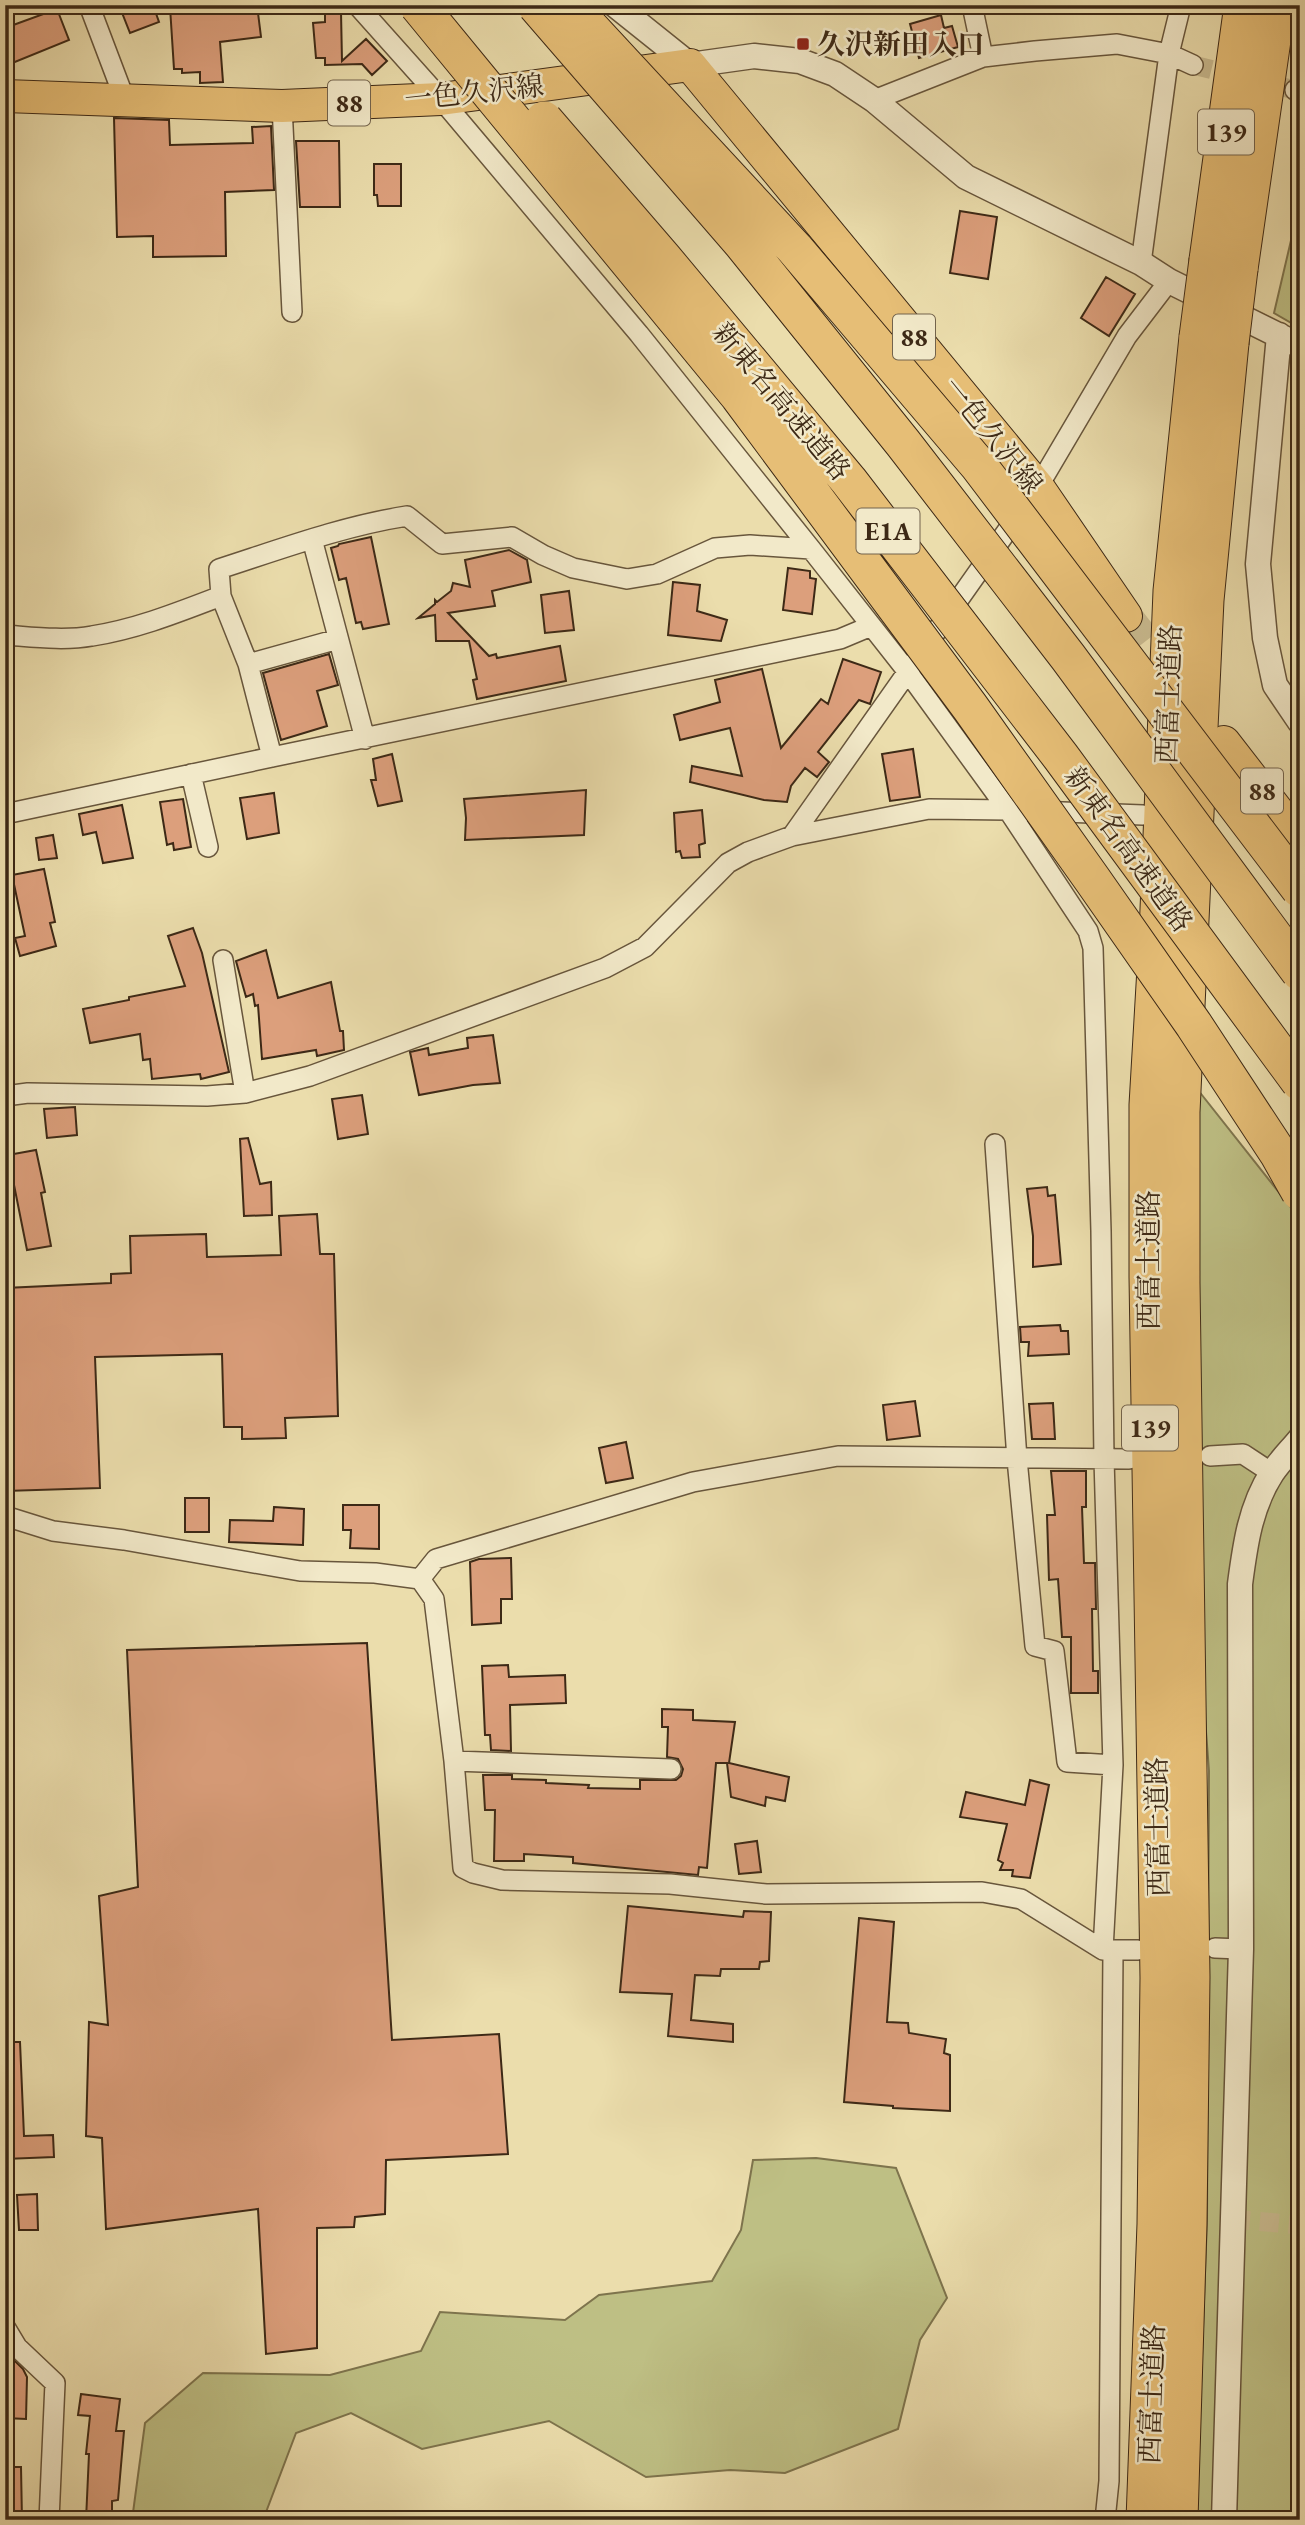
<svg xmlns="http://www.w3.org/2000/svg" width="1305" height="2525" font-family="'EB Garamond','Noto Serif JP',serif">
<style>
.green{fill:#bebf84;stroke:#7e744d;stroke-width:2}
.building{fill:#dc9f7c;stroke:#3d2916;stroke-width:2}
.lines{fill:none;stroke-linecap:round;stroke-linejoin:round}
.minor-tunnel{stroke:#c8b98e;stroke-width:19;stroke-dasharray:19 10;stroke-linecap:butt}
.primary-tunnel{stroke:#c8b98e;stroke-width:32;stroke-dasharray:32 16;stroke-linecap:butt}
.minor-casing{stroke:#68563c;stroke-width:22}
.tertiary-casing{stroke:#68563c;stroke-width:27}
.primary-casing{stroke:#3d2916;stroke-width:34}
.motorway-casing{stroke:#3d2916;stroke-width:39}
.minor{stroke:#f2e9c9;stroke-width:19}
.tertiary{stroke:#f2e9c9;stroke-width:24}
.primary{stroke:#e6be76;stroke-width:32}
.motorway{stroke:#e6be76;stroke-width:37}
.motorway-bridge-casing{stroke:#3d2916;stroke-width:39;stroke-linecap:butt}
.motorway-bridge{stroke:#e6be76;stroke-width:37}
.poi-dot{fill:#8f2418;stroke:#f2e9c9;stroke-width:2.5}
.labels{text-anchor:middle;stroke-width:5;stroke-linejoin:round;paint-order:stroke}
.shield{fill:#f2e9c9;stroke:#73634c;stroke-width:2}
.shield-label{font-size:26px;font-weight:bold;fill:#3d2916}
.poi-label{font-size:28px;font-weight:bold;fill:#3d2916;stroke:#f2e9c9;text-anchor:start}
.street-label{font-size:28px;fill:#3d2916;stroke:#f2e9c9}
</style>
<rect width="100%" height="100%" fill="#ebddac"/>
<filter id="stains"><feTurbulence type="fractalNoise" baseFrequency=".00286" numOctaves="4"/><feColorMatrix values="0 0 0 0 .2 0 0 0 0 .09 0 0 0 0 .02 0 0 0 .5 -.17"/></filter>
<radialGradient id="worn" r=".72"><stop offset=".6" stop-color="#630" stop-opacity="0"/><stop offset="1" stop-color="#630" stop-opacity=".3"/></radialGradient>
<path class="green" d="M1300 202V328L1274 313Z
M1198 1090 1300 1219V2520H1196L1207 2219 1209 1771 1200 1652Z
M816 2158 896 2168 947 2298 920 2340 898 2429 785 2473 730 2470 646 2477 549 2421 422 2449 351 2413 296 2433 263 2520H132L145 2423 203 2373 330 2375 421 2351 440 2312 565 2320 599 2295 712 2281 741 2230 753 2160Z"/>
<path class="building" d="M119 5H153L159 22 130 33Z
M200 5H257L261 37 220 42 223 82 200 83V72L182 73V69H174L170 7Z
M57 9 69 40 5 66V28Z
M341 12 342 61 366 39 387 61 372 75 362 64 325 65V58H316L313 23 325 22V13Z
M941 15 944 28 952 26 958 47 919 58 910 24Z
M114 118 169 120 170 145 253 143 252 127 271 126 274 190 225 192 226 256 153 257V236L117 237Z
M296 141H339L340 207H300Z
M374 164H401V206H378L377 195H374Z
M960 211 997 217 988 279 950 273Z
M1106 277 1135 294 1109 336 1081 318Z
M371 537 389 624 363 629 361 622 356 623 346 578 339 580 331 548 338 546 339 544Z
M509 550 527 560 531 582 492 591 495 606 448 613 489 656 496 654 497 658 560 646 566 681 477 699 473 680 477 679 469 641H436L435 615 418 618 435 604V600L437 602 451 591 453 583 470 587 465 560Z
M788 568 810 571V578L816 579 812 614 783 610Z
M673 582 700 585 697 611 727 620 721 641 668 635Z
M569 591 574 630 545 633 541 595Z
M329 654 338 685 317 691 327 726 281 740 263 673Z
M843 659 881 672 870 704 859 700 818 752 829 762 817 777 805 768 791 786 787 802 764 800 690 782 692 766 742 776 730 728 680 740 674 715 720 702 715 680 762 669 781 748 821 699 828 704Z
M913 749 920 797 890 801 882 754Z
M392 754 402 801 378 806 371 780H376L373 759Z
M586 790 584 835 465 840 466 818 464 799Z
M274 793 279 833 247 839 240 798Z
M183 799 191 847 174 850 173 843 167 845 160 802Z
M122 805 133 858 103 863 96 832 83 835 79 814Z
M702 810 705 843 699 845 700 857 682 858 680 851 676 852 674 813Z
M53 835 57 858 39 860 36 838Z
M44 869 55 922 50 923 56 946 20 956 15 938 25 936 12 875Z
M193 928 202 953 229 1072 201 1079 200 1074 152 1079 150 1059 143 1060 140 1034 90 1043 83 1009 129 1000V997L185 986 168 936Z
M266 950 278 998 331 982 340 1031H343L344 1050 317 1056 316 1050 262 1059 258 1005 255 1006 253 994 246 997 236 961Z
M493 1035 500 1083 473 1085 419 1095 410 1052 428 1048 429 1055 468 1048 467 1038Z
M362 1095 368 1134 338 1139 332 1099Z
M75 1107 77 1135 47 1138 44 1109Z
M248 1138 260 1184 271 1182 272 1215 244 1216 240 1139Z
M36 1150 45 1192 41 1193 51 1246 27 1250 8 1155Z
M1047 1187 1048 1196 1055 1195 1061 1264 1033 1267V1236L1027 1189Z
M317 1214 320 1254H334L338 1416 285 1418 286 1438 242 1439V1427H224L222 1354 95 1357 100 1488 5 1491V1288L111 1283V1274L131 1273 130 1236 206 1234 207 1257 281 1255 279 1216Z
M1060 1325 1061 1331H1068L1069 1354 1028 1356 1029 1342H1021L1020 1327Z
M915 1401 920 1436 887 1440 883 1405Z
M1053 1403 1055 1439H1032L1029 1404Z
M626 1442 633 1478 606 1483 599 1448Z
M1051 1471H1086V1507H1082L1084 1563H1095L1096 1609H1092L1093 1671H1098V1693H1071V1637H1062L1058 1579 1049 1580 1047 1515H1055Z
M185 1498H209V1532H185Z
M343 1505H379V1549L350 1548 351 1530H343Z
M274 1507 304 1509 303 1545 229 1542 230 1520 273 1521Z
M511 1558 512 1599H501V1623L472 1625 470 1562 479 1559Z
M367 1643 392 2040 499 2034 508 2154 386 2160 385 2214 355 2217 354 2227 317 2228V2348L266 2354 258 2209 106 2229 102 2138 86 2136 89 2022 108 2025 99 1896 138 1887 127 1650Z
M508 1665 509 1677 565 1675 566 1703 510 1705 511 1751 491 1750 490 1735H485L482 1666Z
M662 1709 693 1710V1720L735 1722 729 1763 789 1777 785 1801 766 1797 765 1806 731 1797 727 1763H716L707 1868 699 1867 698 1875 573 1863V1857L524 1854V1861H494L495 1810H485L483 1775H512V1779L546 1780V1783L589 1785 588 1788 640 1789V1780H676L681 1776 683 1769 678 1759 667 1757 668 1727H662Z
M1030 1780 1049 1785 1030 1878 1012 1876 1013 1870H1000L1003 1863 998 1860 1007 1824 960 1817 966 1792 1025 1805Z
M757 1841 761 1872 739 1874 735 1844Z
M628 1906 743 1917 744 1911 771 1912 769 1961 760 1962 759 1969H721L720 1976 695 1975 691 2020 733 2024V2042L668 2036 672 1994 620 1992Z
M859 1918 894 1922 887 2022 908 2023 909 2033 946 2039 944 2053 950 2055V2111L893 2108V2106L844 2102Z
M5 2042H20L24 2136 53 2135 54 2157 5 2159Z
M37 2194 38 2230H19L17 2195Z
M5 2351 23 2369 27 2377 26 2419 5 2418Z
M81 2394 120 2399 116 2431H124L118 2500 112 2501V2520H86L89 2454H86L90 2416 78 2415Z
M5 2467H21L22 2520H5Z"/>
<g class="lines">
<path class="minor-tunnel" d="M1193 65 1295 90
M1231 2219 1300 2225"/>
<path class="primary-tunnel" d="M1126 616 1177 682"/>
<g class="minor-casing">
<path id="minor" d="M89 5 125 100
M357 5 441 99 639 334 811 549 907 671 1008 810 1088 931 1093 948 1101 1231 1104 1459 1113 1765 1103 1950
M972 5 983 57
M1295 90H1300
M874 100 983 57 1035 51 1117 44 1169 54 1193 65
M282 106 292 312
M1141 263 1169 54 1181 5
M312 539 365 739
M221 596 219 569C281 549 343 526 407 516L442 544 512 537 543 555 573 568 627 579 657 574 715 548 750 545 811 549
M5 635C33 637 64 641 92 636 137 629 179 612 221 596L248 664 272 757
M248 664 338 639
M191 774 208 847
M5 814 272 757 840 639 871 626
M792 836 1038 487 1127 336 1169 281
M223 960 245 1093
M5 1096 28 1093 207 1096 245 1093 310 1076 605 968 645 947 728 863 748 852 792 836 929 809 1008 810 1143 815
M995 1144 1017 1459 1035 1646 1054 1651 1067 1762 1113 1765
M1210 1456 1243 1454 1272 1473
M5 1516 53 1531 124 1540 300 1571 375 1573 420 1579 434 1599 454 1761 463 1868 473 1873 502 1880 670 1884 766 1894 982 1892 1021 1899 1103 1950H1138
M420 1579 436 1559 693 1482 838 1456 1129 1459
M454 1761 671 1769
M1215 1948 1241 1949
M5 2327 17 2347 55 2383 49 2520
M1105 2520 1109 2481 1113 1951"/>
</g>
<g class="tertiary-casing">
<path id="tertiary" d="M615 5 690 65 754 56 800 61 835 74 874 100 966 177 1141 263 1169 281 1300 346
M1279 335 1258 564 1265 638 1275 685 1300 722
M1224 2520 1241 1949 1240 1584C1245 1546 1250 1507 1272 1473 1280 1461 1291 1450 1300 1439"/>
</g>
<g class="primary-casing">
<path id="primary" d="M5 96 282 106 441 99 690 65 1038 487 1126 616
M1224 742 1300 840"/>
</g>
<g class="motorway-casing">
<path id="motorway" d="M1208 260 1243 5
M1239 269 1277 5
M1145 2520 1156 2224 1159 1978 1148 1277V1105L1158 934 1172 591 1198 337
M1179 2520 1188 2224 1191 1977 1181 1283V1112L1205 600 1230 343"/>
</g>
<use href="#minor" class="minor"/>
<use href="#tertiary" class="tertiary"/>
<use href="#primary" class="primary"/>
<use href="#motorway" class="motorway"/>
<g class="motorway-bridge-casing">
<path id="motorway-bridge" d="M418 5 739 396 970 707 1092 879 1194 1025 1278 1153 1300 1192
M536 5 742 243 903 443 1068 657 1300 972
M569 5 795 249 979 466 1300 889
M544 120 663 258 849 481 1061 757 1300 1082
M1198 337 1208 260
M1230 343 1239 269"/>
</g>
<use href="#motorway-bridge" class="motorway-bridge"/>
</g>
<rect class="poi-dot" x="796" y="37" width="14" height="14" rx="3.5"/>
<g class="labels">
<g class="shield">
<rect x="328" y="80.5" width="42" height="45" rx="5"/>
<rect x="1198" y="109.5" width="56" height="45" rx="5"/>
<rect x="893" y="314.5" width="42" height="45" rx="5"/>
<rect x="856.5" y="508.5" width="63" height="45" rx="5"/>
<rect x="1241" y="768.5" width="42" height="45" rx="5"/>
<rect x="1122" y="1405.5" width="56" height="45" rx="5"/>
</g>
<g class="shield-label">
<text x="349" y="112">88</text>
<text x="1226" y="141">139</text>
<text x="914" y="346">88</text>
<text x="888" y="540">E1A</text>
<text x="1262" y="800">88</text>
<text x="1150" y="1437">139</text>
</g>
<g class="poi-label">
<text x="817" y="54">久沢新田入口</text>
</g>
<g class="street-label">
<text transform="translate(474 92) rotate(-6)" y="10">一色久沢線</text>
<text transform="translate(782 401) rotate(50)" y="10">新東名高速道路</text>
<text transform="translate(993 435) rotate(51)" y="10">一色久沢線</text>
<text transform="translate(1168 694) rotate(-88)" y="10">西富士道路</text>
<text transform="translate(1129 849) rotate(54)" y="10">新東名高速道路</text>
<text transform="translate(1148 1260) rotate(-90)" y="10">西富士道路</text>
<text transform="translate(1157 1827) rotate(-91)" y="10">西富士道路</text>
<text transform="translate(1151 2394) rotate(-88)" y="10">西富士道路</text>
</g>
</g>
<rect width="1305" height="2525" fill="none" stroke="#ebddac" stroke-width="28"/>
<rect x="7" y="7" width="1291" height="2511" fill="none" stroke="#3d2916" stroke-width="3.5"/>
<rect x="14" y="14" width="1277" height="2497" fill="none" stroke="#3d2916" stroke-width="2"/>
<rect width="100%" height="100%" filter="url(#stains)"/>
<rect width="100%" height="100%" fill="url(#worn)"/>
</svg>
